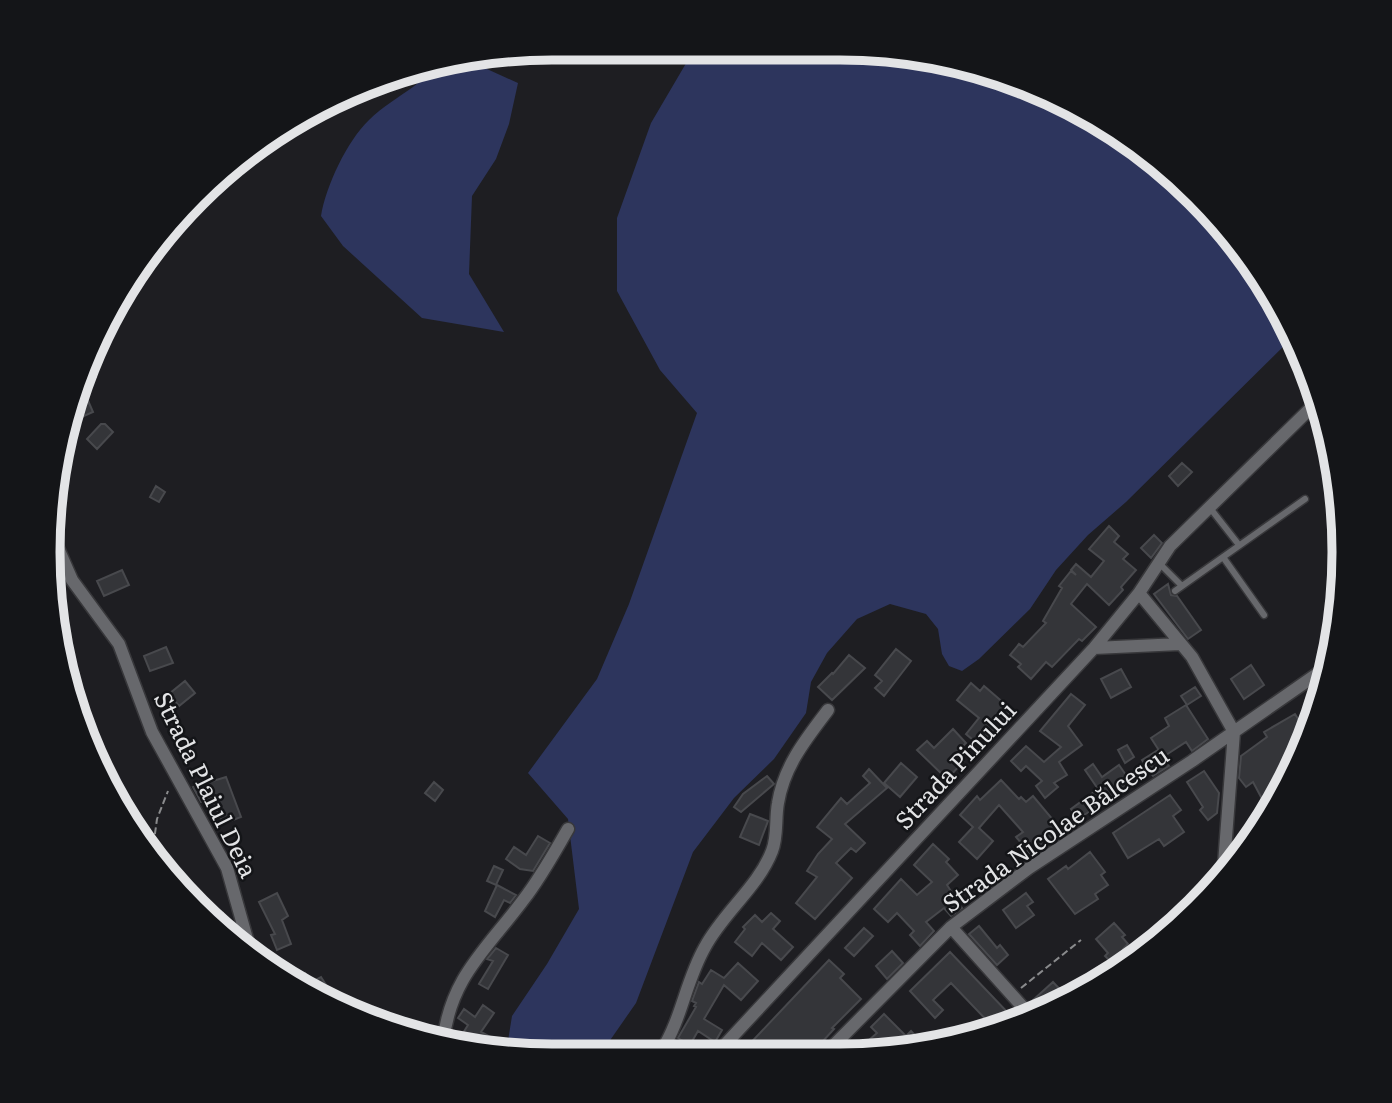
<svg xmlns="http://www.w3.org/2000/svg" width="1392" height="1103" font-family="Literata,serif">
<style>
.green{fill:#2d355d}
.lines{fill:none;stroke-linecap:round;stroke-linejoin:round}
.stream{stroke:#050033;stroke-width:3.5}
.building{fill:#343539;stroke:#48494d;stroke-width:2}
.service-casing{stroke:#38383b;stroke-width:9}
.minor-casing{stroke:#38383b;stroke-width:15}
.path{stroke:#8a8b8d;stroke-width:2;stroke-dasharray:7 3.5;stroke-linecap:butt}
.service{stroke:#67686c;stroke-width:6}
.minor{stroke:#67686c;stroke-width:12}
.labels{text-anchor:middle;stroke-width:5;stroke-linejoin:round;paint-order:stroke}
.street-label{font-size:24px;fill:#e3e4e6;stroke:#141518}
.rim{fill:none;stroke:#e3e4e6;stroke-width:9}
</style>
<rect width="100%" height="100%" fill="#1e1e22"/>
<path class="green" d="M695 48H873L1003 74 1093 115 1173 172 1277 300 1294 336 1126 502 1088 535 1056 570 1030 609 979 659 962 671 949 666 942 654 938 629 926 614 890 604 857 619 827 653 811 682 806 713 774 759 734 798 693 852 636 1003 604 1049 507 1047 512 1016 547 964 579 909 568 819 528 773 597 679 629 604 697 413 660 370 617 291V218L651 123Z
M465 59 518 83 509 124 496 159 472 196 469 274 504 332 422 318 343 246 321 216C326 186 347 141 369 120 382 107 399 97 413 87 428 75 445 61 465 59Z"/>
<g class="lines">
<path class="stream" d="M82 725 119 780 139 837"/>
</g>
<path class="building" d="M91 357 96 377 81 380 86 370Z
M86 396 93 412 75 420 69 409 72 402Z
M101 424H105L113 432 97 449 87 439Z
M1182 463 1192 472 1178 486 1169 476Z
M156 486 165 492 159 502 150 497Z
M1109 526 1119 536 1114 542 1128 554 1123 559 1136 570 1121 587 1123 590 1109 605 1087 584 1071 604 1096 627 1082 641 1079 639 1052 667 1046 662 1031 679 1018 667 1021 664 1010 655 1019 644 1023 647 1046 623 1043 621 1062 588 1059 586 1071 571 1076 575 1071 570 1076 564 1091 577 1104 561 1089 549Z
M1154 535 1162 543 1151 558 1141 548Z
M122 570 129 585 104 596 97 581Z
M1168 584 1171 595 1177 596 1201 630 1188 639 1154 594Z
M166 647 173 663 150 671 144 656Z
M896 649 911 661 884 696 875 688 882 681 875 675Z
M849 655 865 668 832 700 818 687 832 673 833 674Z
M1251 665 1264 685 1244 699 1231 679Z
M1121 669 1131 687 1111 698 1101 679Z
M185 681 195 693 179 706 169 694Z
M971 683 980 691 984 686 1012 710 979 745 966 734 979 718 957 700Z
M1195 687 1201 696 1187 705 1181 696Z
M1071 694 1085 705 1068 726 1082 745 1059 762 1067 775 1054 783 1058 787 1045 798 1036 786 1042 781 1026 766 1021 771 1011 761 1026 746 1044 762 1061 747 1040 731Z
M1186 705 1208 739 1192 751 1186 742 1163 757 1169 766 1153 776 1142 760 1158 750 1160 752 1151 738 1169 726 1165 718Z
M1295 714 1308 735 1300 741 1303 745 1284 757 1294 772 1280 783 1282 787 1280 790 1285 788 1269 812 1253 782 1246 787 1239 778 1241 756 1267 737 1264 732Z
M953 729 966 743 956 753 964 761 947 779 917 750 927 741 934 748Z
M1127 745 1134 757 1125 763 1118 750Z
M901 763 917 777 900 797 884 783Z
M1093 764 1102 777 1119 765 1132 784 1078 819 1071 809 1098 789 1085 770Z
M869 769 887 788 845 824 865 843 856 852 851 848 836 863 852 878 815 919 796 903 817 877 807 871 818 854 832 839 817 827 841 798 847 804 870 783 863 776Z
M1204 771 1219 793 1217 813 1208 820 1200 810 1203 807 1187 782Z
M767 776 774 784 741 812 734 807 743 794Z
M226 777 241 817 223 824 211 797 201 802 193 787Z
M1001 780 1019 799 1021 797 1026 802 1033 796 1064 833 1032 856 1016 837 1023 832 999 805 979 828 993 841 977 859 959 842 973 827 960 815 977 796 980 800Z
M434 782 443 790 435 801 425 793Z
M1170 795 1181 810 1173 816 1184 832 1164 846 1159 839 1128 858 1113 833Z
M750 814 768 821 759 845 740 837Z
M538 836 550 843 533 871 520 869 506 859 514 847 526 855Z
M933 844 949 859 946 862 958 875 947 885 962 908 951 916 944 908 926 922 934 931 920 946 910 935 914 931 897 913 888 922 874 909 901 879 917 895 932 882 914 865Z
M1090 852 1105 872 1101 875 1108 885 1095 894 1098 899 1075 914 1048 879 1066 866 1068 869Z
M494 866 503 870 496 885 487 881Z
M497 885 516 895 510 903 504 900 495 917 485 911Z
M277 893 288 916 282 920 291 944 277 950 271 935 275 934 259 902Z
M1026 893 1033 902 1027 906 1034 915 1016 928 1003 910Z
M771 913 780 921 773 929 793 947 781 960 762 943 752 956 735 942 745 929 743 927 755 915 762 922Z
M1114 923 1125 935 1122 937 1128 944 1123 949 1133 960 1088 990 1085 986 1111 962 1105 956 1108 953 1096 939Z
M979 926 997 948 1000 945 1008 955 997 965 969 934Z
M864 928 873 936 854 956 845 948Z
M496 948 508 955 488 989 479 984 493 961 487 959Z
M892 951 903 963 887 979 876 966Z
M950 952 1011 1016 1006 1021 1009 1023 995 1029 951 983 933 1000 943 1010 935 1018 910 991Z
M829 960 844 974 840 978 861 999 832 1028 834 1029 812 1053 742 1052Z
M738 963 758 981 741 1000 724 985 704 1019 722 1030 715 1042 698 1031 690 1045 678 1038 696 1007 694 1006 696 1003 692 1001 699 982 702 984 711 970 724 978Z
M305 973 310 983 321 977 328 988 317 995 290 981Z
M1053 982 1068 998 1042 1009 1033 1000Z
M483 1005 494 1013 481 1032 509 1047 455 1046 468 1025 458 1018 464 1009 475 1017Z
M884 1014 906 1036 911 1031 922 1043 917 1047 894 1051 889 1045 879 1054 875 1055 853 1054 877 1033 871 1027Z"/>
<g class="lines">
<g class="service-casing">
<path id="service" d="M1210 508 1239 545
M1223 557 1264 615
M1159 563 1182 586
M1175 591 1305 499"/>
</g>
<g class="minor-casing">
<path id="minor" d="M50 530 72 580 119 644 152 732 227 868 251 953
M1139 593 1192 657 1234 732 1223 877
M1094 648 1180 644
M951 927 1029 1014
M443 1043C450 977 487 949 524 899 541 877 554 853 568 829
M662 1050C682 1018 686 980 705 947 723 913 758 887 772 851 778 836 775 819 778 803 784 766 806 739 828 710
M719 1051 1094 648 1139 593 1170 546 1320 399
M825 1054 951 927 1029 868 1192 761 1330 665"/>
</g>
<path class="path" d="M152 855 157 819 168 791
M207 914 215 916 225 912
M1021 988 1081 940"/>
<use href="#service" class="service"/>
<use href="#minor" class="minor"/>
</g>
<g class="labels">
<g class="street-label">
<text transform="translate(956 766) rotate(-47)" y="8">Strada Pinului</text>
<text transform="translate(205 785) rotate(64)" y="8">Strada Plaiul Deia</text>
<text transform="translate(1056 830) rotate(-35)" y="8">Strada Nicolae Bălcescu</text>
</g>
</g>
<path d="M0 0H1392V1103H0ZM552 60H840A492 492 0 0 1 1332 552V552A492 492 0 0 1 840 1044H552A492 492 0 0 1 60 552V552A492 492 0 0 1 552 60Z" fill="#141518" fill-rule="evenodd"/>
<path class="rim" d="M552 60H840A492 492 0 0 1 1332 552V552A492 492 0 0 1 840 1044H552A492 492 0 0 1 60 552V552A492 492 0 0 1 552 60Z"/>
</svg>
